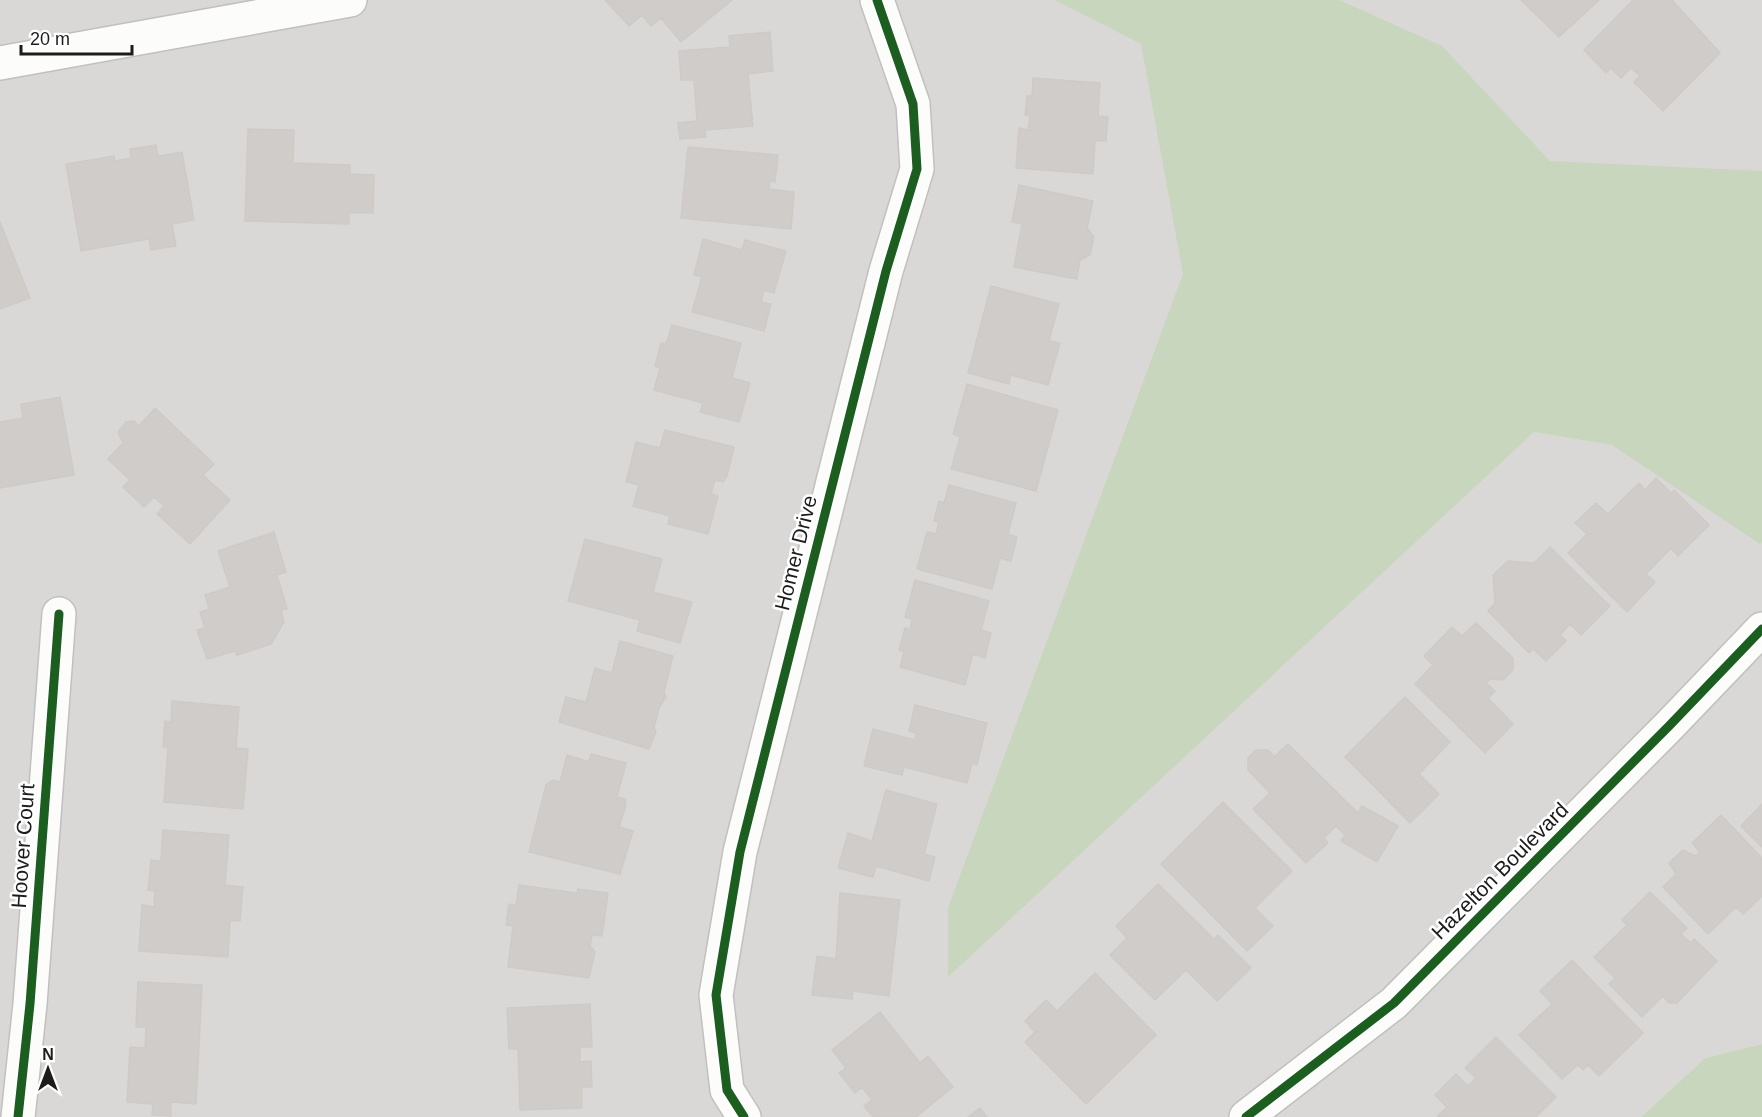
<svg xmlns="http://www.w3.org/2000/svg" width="1762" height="1117" font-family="Helvetica,sans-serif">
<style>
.residential{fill:#dad8d6}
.forest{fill:#c7d6bd}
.building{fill:#cfccca;stroke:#cecac7;stroke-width:1.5}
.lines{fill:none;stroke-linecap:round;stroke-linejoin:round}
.street-casing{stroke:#c2c0bf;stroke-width:36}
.street{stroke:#fcfcfb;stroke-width:33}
.cycleway-casing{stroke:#fff;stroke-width:13}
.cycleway{stroke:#1b5e20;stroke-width:9}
.labels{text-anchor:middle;stroke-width:5;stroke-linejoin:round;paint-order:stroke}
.street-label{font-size:21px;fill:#1c1c1c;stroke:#fff}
</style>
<rect width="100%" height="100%" fill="#ebe8e5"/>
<path class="residential" d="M0 0H1762V1044L1705 1058 1641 1117H0Z"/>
<path class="forest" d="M1055 0H1339L1442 46 1550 161 1762 171V542L1760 544 1612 445 1534 432 948 977V908L1183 274 1141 44Z
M1762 1044V1117H1641L1705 1058Z"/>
<path class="building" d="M605 0H732L681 42 661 18 651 26 642 15 629 26Z
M1521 0H1599L1559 37Z
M1633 0H1672L1720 53 1663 111 1634 82 1640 76 1631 68 1621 78 1611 68 1606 73 1584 50Z
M770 32 773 71 748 74 753 126 705 130 706 137 680 139 678 123 697 121 694 80H681L679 51 730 47 729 36Z
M1033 78 1100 83 1098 116 1108 117 1106 141H1095L1093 174 1016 168 1019 128 1028 130 1030 116 1025 115 1027 96H1032Z
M248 129 294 130 293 163 350 165V174L374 175 373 213H349V224L245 221Z
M156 145 158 156 182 152 194 220 172 224 176 246 151 250 149 239 81 251 66 164 114 156 115 161 131 158 130 149Z
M688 147 778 155 775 182 770 181 769 189 794 192 791 229 681 218Z
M1019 185 1093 201 1087 228 1094 237 1090 255 1080 260 1077 279 1014 267 1022 224 1012 222Z
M0 222 30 298 0 309Z
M703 239 742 250 745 240 786 251 774 293 764 290 761 302 771 304 764 331 692 312 702 277 694 275Z
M991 286 1059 304 1049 341 1060 343 1048 385 1011 375 1009 384 968 373Z
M672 325 741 343 732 378 750 383 739 422 700 412 703 403 654 390 660 368 655 366 661 343 666 344Z
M967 384 1058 410 1036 491 951 469 960 437 953 434Z
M60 397 74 475 0 488V422L23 418 21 404Z
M155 408 214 464 203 475 230 500 190 544 157 514 164 506 154 497 144 507 123 487 130 480 108 459 123 443 118 432 126 422 134 421 139 426Z
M665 430 734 447 727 476 723 482 715 480 711 494 718 496 708 534 668 524 670 516 633 506 639 485 626 482 636 442 660 448Z
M1656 478 1671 493 1674 490 1709 525 1678 556 1671 548 1646 574 1655 582 1627 612 1568 553 1587 534 1575 523 1596 503 1608 514 1639 483 1645 490Z
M949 485 1016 503 1008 534 1017 537 1011 561 1000 558 992 589 917 569 927 532 936 534 939 522 934 521 939 501 944 503Z
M274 532 286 572 277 575 287 609 281 610 284 622 271 644 237 655 235 651 207 659 197 630 205 628 200 612 209 609 205 595 230 587 218 551Z
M585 539 662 559 653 592 692 602 680 643 637 631 640 620 568 601Z
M1550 547 1610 606 1581 635 1570 624 1560 635 1566 641 1546 661 1533 649 1529 653 1488 611 1495 603 1493 575 1508 561 1534 563Z
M915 580 989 601 981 630 991 633 985 658 973 654 965 685 900 667 904 652 899 650 905 628 910 630 912 619 905 617Z
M1476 623 1513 658V670L1503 680 1490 679 1486 683 1495 691 1488 698 1513 724 1485 753 1415 684 1433 665 1424 656 1452 627 1462 636Z
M620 641 673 656 664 692 666 697 659 708 654 728 656 731 649 749 559 722 566 697 586 702 595 668 612 673Z
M1405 697 1450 742 1419 774 1439 794 1410 823 1345 757Z
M172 701 239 707 236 748 248 749 243 809 164 802 168 747H163L165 721 171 722Z
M915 705 987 723 977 765 972 763 967 783 904 767 902 775 864 766 873 729 915 740 916 733 909 731Z
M1288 744 1358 813 1362 806 1398 826 1377 862 1341 841 1345 835 1336 826 1324 838 1328 843 1306 863 1253 809 1270 793 1248 770V758L1256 750H1268L1274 757Z
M591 754 626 763 617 797 625 799 626 806 619 827 633 831 620 874 529 852 546 785 553 780 560 782 567 755 589 762Z
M886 790 937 804 924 854 935 857 929 881 876 866 873 877 838 868 848 833 872 841Z
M1223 802 1292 871 1255 908 1273 926 1247 951 1161 864Z
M1762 804V847L1741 826Z
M1721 815 1762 858V896L1743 914 1736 907 1708 934 1663 887 1676 874 1669 863 1683 850 1695 856 1700 852 1692 843Z
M163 830 229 835 225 885 243 887 240 921H230L228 957 139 951 142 905 154 907 155 891 148 890 151 860 161 861Z
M1158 884 1214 939 1218 935 1251 968 1217 1001 1186 970 1155 1000 1110 955 1127 938 1116 926Z
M519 885 577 893 578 889 608 893 602 936 592 935 590 946 595 952 589 978 508 967 513 926 506 925 509 904 516 905Z
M1650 892 1687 928 1681 934 1691 943 1694 939 1717 961 1677 1003H1669L1663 996 1642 1017 1609 984 1615 978 1594 957 1627 925 1622 920Z
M840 893 900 900 889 996 853 991 852 999 812 995 817 956 836 959Z
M1572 960 1643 1033 1599 1076 1588 1065 1583 1070 1578 1065 1562 1079 1519 1035 1552 1004 1540 991Z
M1095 973 1156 1035 1086 1104 1025 1042 1035 1032 1025 1021 1046 1000 1057 1011Z
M138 982 202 985 196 1104 171 1102V1116L152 1115 153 1104 127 1102 130 1047 145 1048 146 1027H136Z
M590 1004 592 1047H580V1062L591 1061 592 1087H582V1108L520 1110 518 1049H509L507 1008Z
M880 1012 920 1063 928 1056 953 1087 916 1117H873L864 1106 872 1100 862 1087 855 1093 839 1073 846 1068 832 1050Z
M1496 1037 1556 1097 1536 1117H1437L1447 1107 1435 1095 1456 1074 1468 1086 1476 1078 1465 1068Z
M980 1108 987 1117H968Z"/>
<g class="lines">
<g class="street-casing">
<path id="street" d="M0 63 350 0
M18 1117 30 1004 59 614
M744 1117 727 1090 716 995 740 852 886 271 917 169 913 104 877 0
M1246 1117 1394 1003 1669 726 1762 629"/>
</g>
<use href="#street" class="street"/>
<g class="cycleway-casing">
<path id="cycleway" d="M18 1117 30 1004 59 614
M744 1117 727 1090 716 995 740 852 886 271 917 169 913 104 877 0
M1246 1117 1394 1003 1669 726 1762 629"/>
</g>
<use href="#cycleway" class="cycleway"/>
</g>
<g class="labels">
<g class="street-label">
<text transform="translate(796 553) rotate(-76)" y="7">Homer Drive</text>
<text transform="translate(23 846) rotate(-86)" y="7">Hoover Court</text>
<text transform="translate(1500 871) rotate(-45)" y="7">Hazelton Boulevard</text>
</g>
</g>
<g transform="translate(48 1069)" stroke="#ffffff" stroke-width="4.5" paint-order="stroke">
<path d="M0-4.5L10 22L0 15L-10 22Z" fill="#1c1c1c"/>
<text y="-9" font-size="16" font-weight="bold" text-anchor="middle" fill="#1c1c1c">N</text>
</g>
<path d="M21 45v9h111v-9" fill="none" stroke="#1c1c1c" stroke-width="3"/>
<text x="30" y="45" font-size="18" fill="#1c1c1c" stroke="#ffffff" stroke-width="4.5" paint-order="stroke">20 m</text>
</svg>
